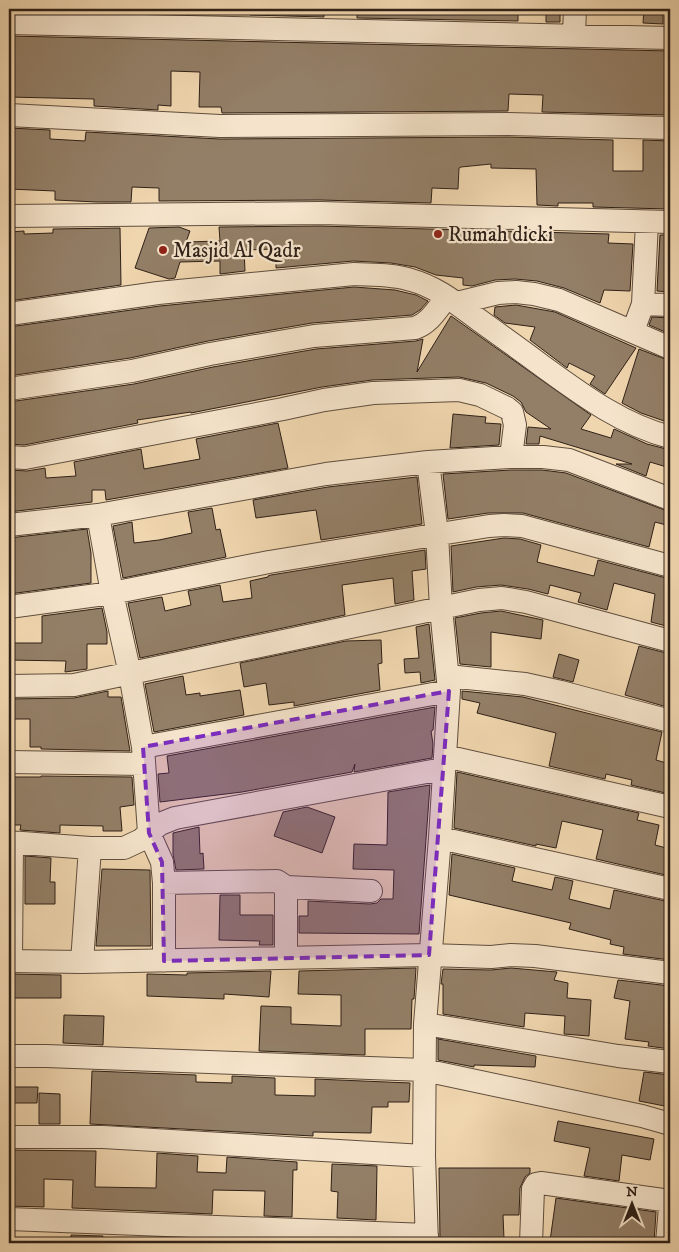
<svg xmlns="http://www.w3.org/2000/svg" width="679" height="1252" font-family="'IM FELL DW Pica',serif">
<style>
.building{fill:#937f67;stroke:#2f2118}
.lines{fill:none;stroke-linecap:round;stroke-linejoin:round}
.minor-casing{stroke:#5f4e3e;stroke-width:24}
.minor{stroke:#f5e4cb;stroke-width:22}
.marked{fill:#7b2cbf;fill-opacity:0.2;stroke:#7b2cbf;stroke-width:4;stroke-dasharray:10 6;stroke-linejoin:round}
.poi-dot{fill:#8f2418;stroke:#f5e4cb;stroke-width:2}
.labels{text-anchor:middle;stroke-width:4.5;stroke-linejoin:round;paint-order:stroke}
.poi-label{font-size:21px;fill:#2f2118;stroke:#f5e4cb;text-anchor:start}
</style>
<rect width="100%" height="100%" fill="#f0d6af"/>
<filter id="stains"><feTurbulence type="fractalNoise" baseFrequency=".004" numOctaves="4"/><feColorMatrix values="0 0 0 0 .2 0 0 0 0 .09 0 0 0 0 .02 0 0 0 .5 -.17"/></filter>
<radialGradient id="worn" r=".72"><stop offset=".6" stop-color="#630" stop-opacity="0"/><stop offset="1" stop-color="#630" stop-opacity=".3"/></radialGradient>
<path class="building" d="M109 9H170V14L109 12Z
M251 9H324V17L250 15Z
M357 9H518V21L357 18Z
M546 9H560V22H546Z
M644 9H663V24L643 23Z
M9 36 670 51V115L542 112 543 95 509 94 508 111 222 113 221 107H199L200 72 171 71V106L158 105V110L94 106V99L9 97Z
M9 128 50 130V139L85 141 86 132 220 139 508 137 613 140V171H643V140L670 141 669 209 593 207V203H558V206L537 205 536 169 491 168V164L461 167 459 168 458 189 432 188 431 203 320 200 159 201V188L132 187 131 202H97L55 200V191L9 189Z
M320 226 609 234 608 243 633 244 630 291 604 290 600 303 564 288 537 281 515 279 495 280 472 286 463 285V278L436 275 415 267 391 263 353 261 276 268V249L244 250 245 271 220 274V261L180 262 175 278 169 279 135 268 149 228 179 227 190 231 186 242 220 241 219 227Z
M120 228 121 285 9 301V232L24 231V234L53 233V229Z
M660 235H670V292L657 291Z
M354 287 395 290 416 295 428 301 420 310 412 315 312 323 208 341 130 358 9 376V327L160 306Z
M516 305 555 312 636 348 605 394 590 384 595 376 569 363 567 368 530 340 535 327 505 323 494 315 495 307Z
M451 316 591 415 581 429 611 438 614 429 647 444 670 450V468L650 462 646 476 616 464H632L540 436 539 444H526L528 427 551 429 526 412 521 402 513 396 486 383 459 377 372 380 322 387 191 413V412L137 420 138 423 24 445 9 444V402L134 384 213 367 316 349 416 341 423 339 417 372Z
M652 317 670 318V334L649 325Z
M639 349 670 361V423L641 413 622 403Z
M453 414 486 417 485 423 501 424 499 445 450 448Z
M278 423 288 468 106 500 105 490H92V502L9 512V470L27 471 45 468 46 478 76 476 74 462 141 449 144 469 200 459 196 439Z
M511 470H542L566 473 670 512V526L655 522 649 547 523 513H488L448 519 443 474Z
M417 477 422 524 321 540 316 510 256 518 253 500 328 487Z
M212 508 216 530 220 529 226 557 123 578 113 526 132 522 134 543 159 540 192 533 188 512Z
M87 529 91 553V583L9 594V538Z
M504 538 520 539 541 545 537 562 594 576 598 560 670 579V627L651 622 655 594 614 583 607 610 578 602 581 593 550 585 548 594 528 589 501 585 476 587 453 592 451 546Z
M425 550 426 569 412 571 414 600 395 604 393 578 342 585 345 615 140 658 128 603 162 597 165 611 191 605 188 591 220 585 223 602 252 598 250 581 268 577V576L271 575Z
M102 608 107 632V644H87V669L65 672 66 661 9 660V643H42V616Z
M501 611 543 620 541 639 491 632V667L460 664 455 618 481 613Z
M429 624 435 680 421 683 420 672 405 673 404 659 419 658 416 627Z
M381 640 382 663 378 664 380 690 294 706V702L269 705 266 683 244 687 240 663 346 641Z
M639 646 670 654V694L667 707 625 695Z
M559 654 579 660 573 682 553 677Z
M183 676 186 695 200 693V696L240 690 244 715 154 732 145 684Z
M108 691V697H121L130 751 41 749V747H30V719H9V699L74 698Z
M462 691 523 697 662 732 656 760 670 764V794L631 785 632 780 606 774 605 779 549 766 556 733 477 713 480 703 462 699Z
M435 707 433 730 431 731 433 744 432 758 354 772 355 764 352 772 242 792 160 802 158 774 169 773 167 756Z
M457 772 639 813 637 820 659 825 655 845 670 849V876L596 859 603 830 562 821 556 848 536 844V846L454 828Z
M41 776 132 777 134 805 120 807 122 831H103V826L60 825V833L20 830 21 825H9V777H41Z
M430 785 419 934 299 933V916H308V901L370 904 377 903 381 899H393L394 870 353 869 354 844 387 845 388 792Z
M307 807 335 817 322 853 274 836 283 812Z
M199 827 200 854 203 853 204 869 176 870 173 854V833Z
M452 854 515 868 512 881 552 890 555 877 573 881 569 899 610 909 614 890 670 902V960L623 954 624 947 610 944 611 940 569 929 571 923 449 895Z
M25 856 51 858 50 882H55V904H25Z
M102 869 150 870 151 946H96Z
M220 895H240V915H273V945H259L260 941 219 940Z
M416 968 414 999H412L411 1029H365V1055L259 1051 261 1006 291 1007V1024L341 1026V995L298 994 299 971Z
M511 968 557 972 554 980 568 983 567 998 591 1000 589 1036 564 1034 565 1016 525 1013 524 1027 443 1014V984H441L443 969 491 970Z
M271 971 269 997 224 994V999L147 996V974L187 975V973Z
M11 974 61 975V998H11Z
M618 980 670 986V1049L648 1046 649 1042 625 1039 630 1001 614 998Z
M64 1015 104 1016 103 1045 63 1043Z
M438 1039 536 1056 535 1067 474 1065V1067L438 1060Z
M92 1071 196 1075V1082L232 1083V1076L275 1078V1095L315 1096V1079L410 1083 409 1102H388V1107H372L371 1133 313 1132V1136L90 1124Z
M644 1072 670 1075V1107L639 1101Z
M9 1087H38L37 1103H9Z
M39 1093 60 1094V1124H39Z
M558 1121 654 1139 650 1160 622 1155 619 1181 584 1176 590 1148 554 1141Z
M9 1150 96 1151 95 1187 156 1188 157 1153 198 1156 197 1172 226 1173 227 1157 297 1162V1170H293L292 1217 264 1216 265 1191 213 1190 212 1214 72 1208 73 1180 44 1179V1207L9 1206Z
M332 1164 377 1166 376 1220 337 1218 338 1192 331 1191Z
M439 1168H530V1173L525 1177 520 1188 519 1215H503L504 1239 440 1240Z
M556 1198 656 1212 654 1243H569L550 1241Z
M71 1235 103 1236V1243H71Z
M176 1239H192V1243H176Z"/>
<g class="lines">
<g class="minor-casing">
<path id="minor" d="M9 23 670 38
M574 35 575 9
M9 115 220 126 508 124 670 128
M9 216 320 213 670 222
M457 303 498 293 516 292 534 294 559 300 670 348
M643 304 670 305
M9 314 158 293 354 274C373 275 393 274 411 280 437 287 457 304 479 320 500 335 521 350 541 365 581 394 622 425 670 437
M633 331 643 304 647 222
M9 389 132 371 210 354 314 336 415 328C430 323 437 309 447 297
M9 457 25 458 283 409 324 400 373 393 459 390 480 395 507 408 512 412 515 425 511 457
M9 525 98 515 326 474 428 462 511 457H543L569 460 670 499
M9 607 112 593 269 562 489 526 504 525 522 526 670 566
M448 676 525 684 561 692 670 721
M9 686 74 685 479 600 502 598 526 602 670 641
M143 747 449 691
M445 756 670 807
M9 762 144 764
M440 838 670 889
M9 842 90 848H124L141 840 149 833 143 747 130 674 112 593 98 515
M164 883 277 881 286 887 371 891
M286 887V957
M9 961 82 962 429 955 491 957 511 955 535 956 670 973
M11 961 12 842
M164 961V883L162 862 149 833 160 824 175 818 443 769
M82 962 90 848
M425 1024 618 1056 670 1062
M9 1056H46L424 1070 642 1116 670 1124
M9 1137H103L424 1156
M9 1219 427 1235
M427 1243 424 1156 425 1024 440 838 449 691 441 608 437 534 428 462
M531 1243 533 1189 536 1184 541 1183 670 1201
M667 1243 670 1207"/>
</g>
<use href="#minor" class="minor"/>
</g>
<path class="marked" d="M449 691 429 955 164 961 162 862 149 833 143 747Z"/>
<g class="poi-dot">
<circle cx="438" cy="234" r="5"/>
<circle cx="163" cy="250" r="5"/>
</g>
<g class="labels">
<g class="poi-label">
<text x="448" y="241">Rumah dicki</text>
<text x="173" y="257">Masjid Al Qadr</text>
</g>
</g>
<rect width="679" height="1252" fill="none" stroke="#f0d6af" stroke-width="30"/>
<rect x="10" y="10" width="659" height="1232" fill="none" stroke="#2f2118" stroke-width="2.5"/>
<rect x="15" y="15" width="649" height="1222" fill="none" stroke="#2f2118"/>
<g transform="translate(632 1204)" stroke="#f5e4cb" stroke-width="4" paint-order="stroke">
<path d="M0-4L9 19L0 12L-9 19Z" fill="#2f2118"/>
<text y="-8" font-size="14" font-weight="bold" text-anchor="middle" fill="#2f2118">N</text>
</g>
<rect width="100%" height="100%" filter="url(#stains)"/>
<rect width="100%" height="100%" fill="url(#worn)"/>
</svg>
